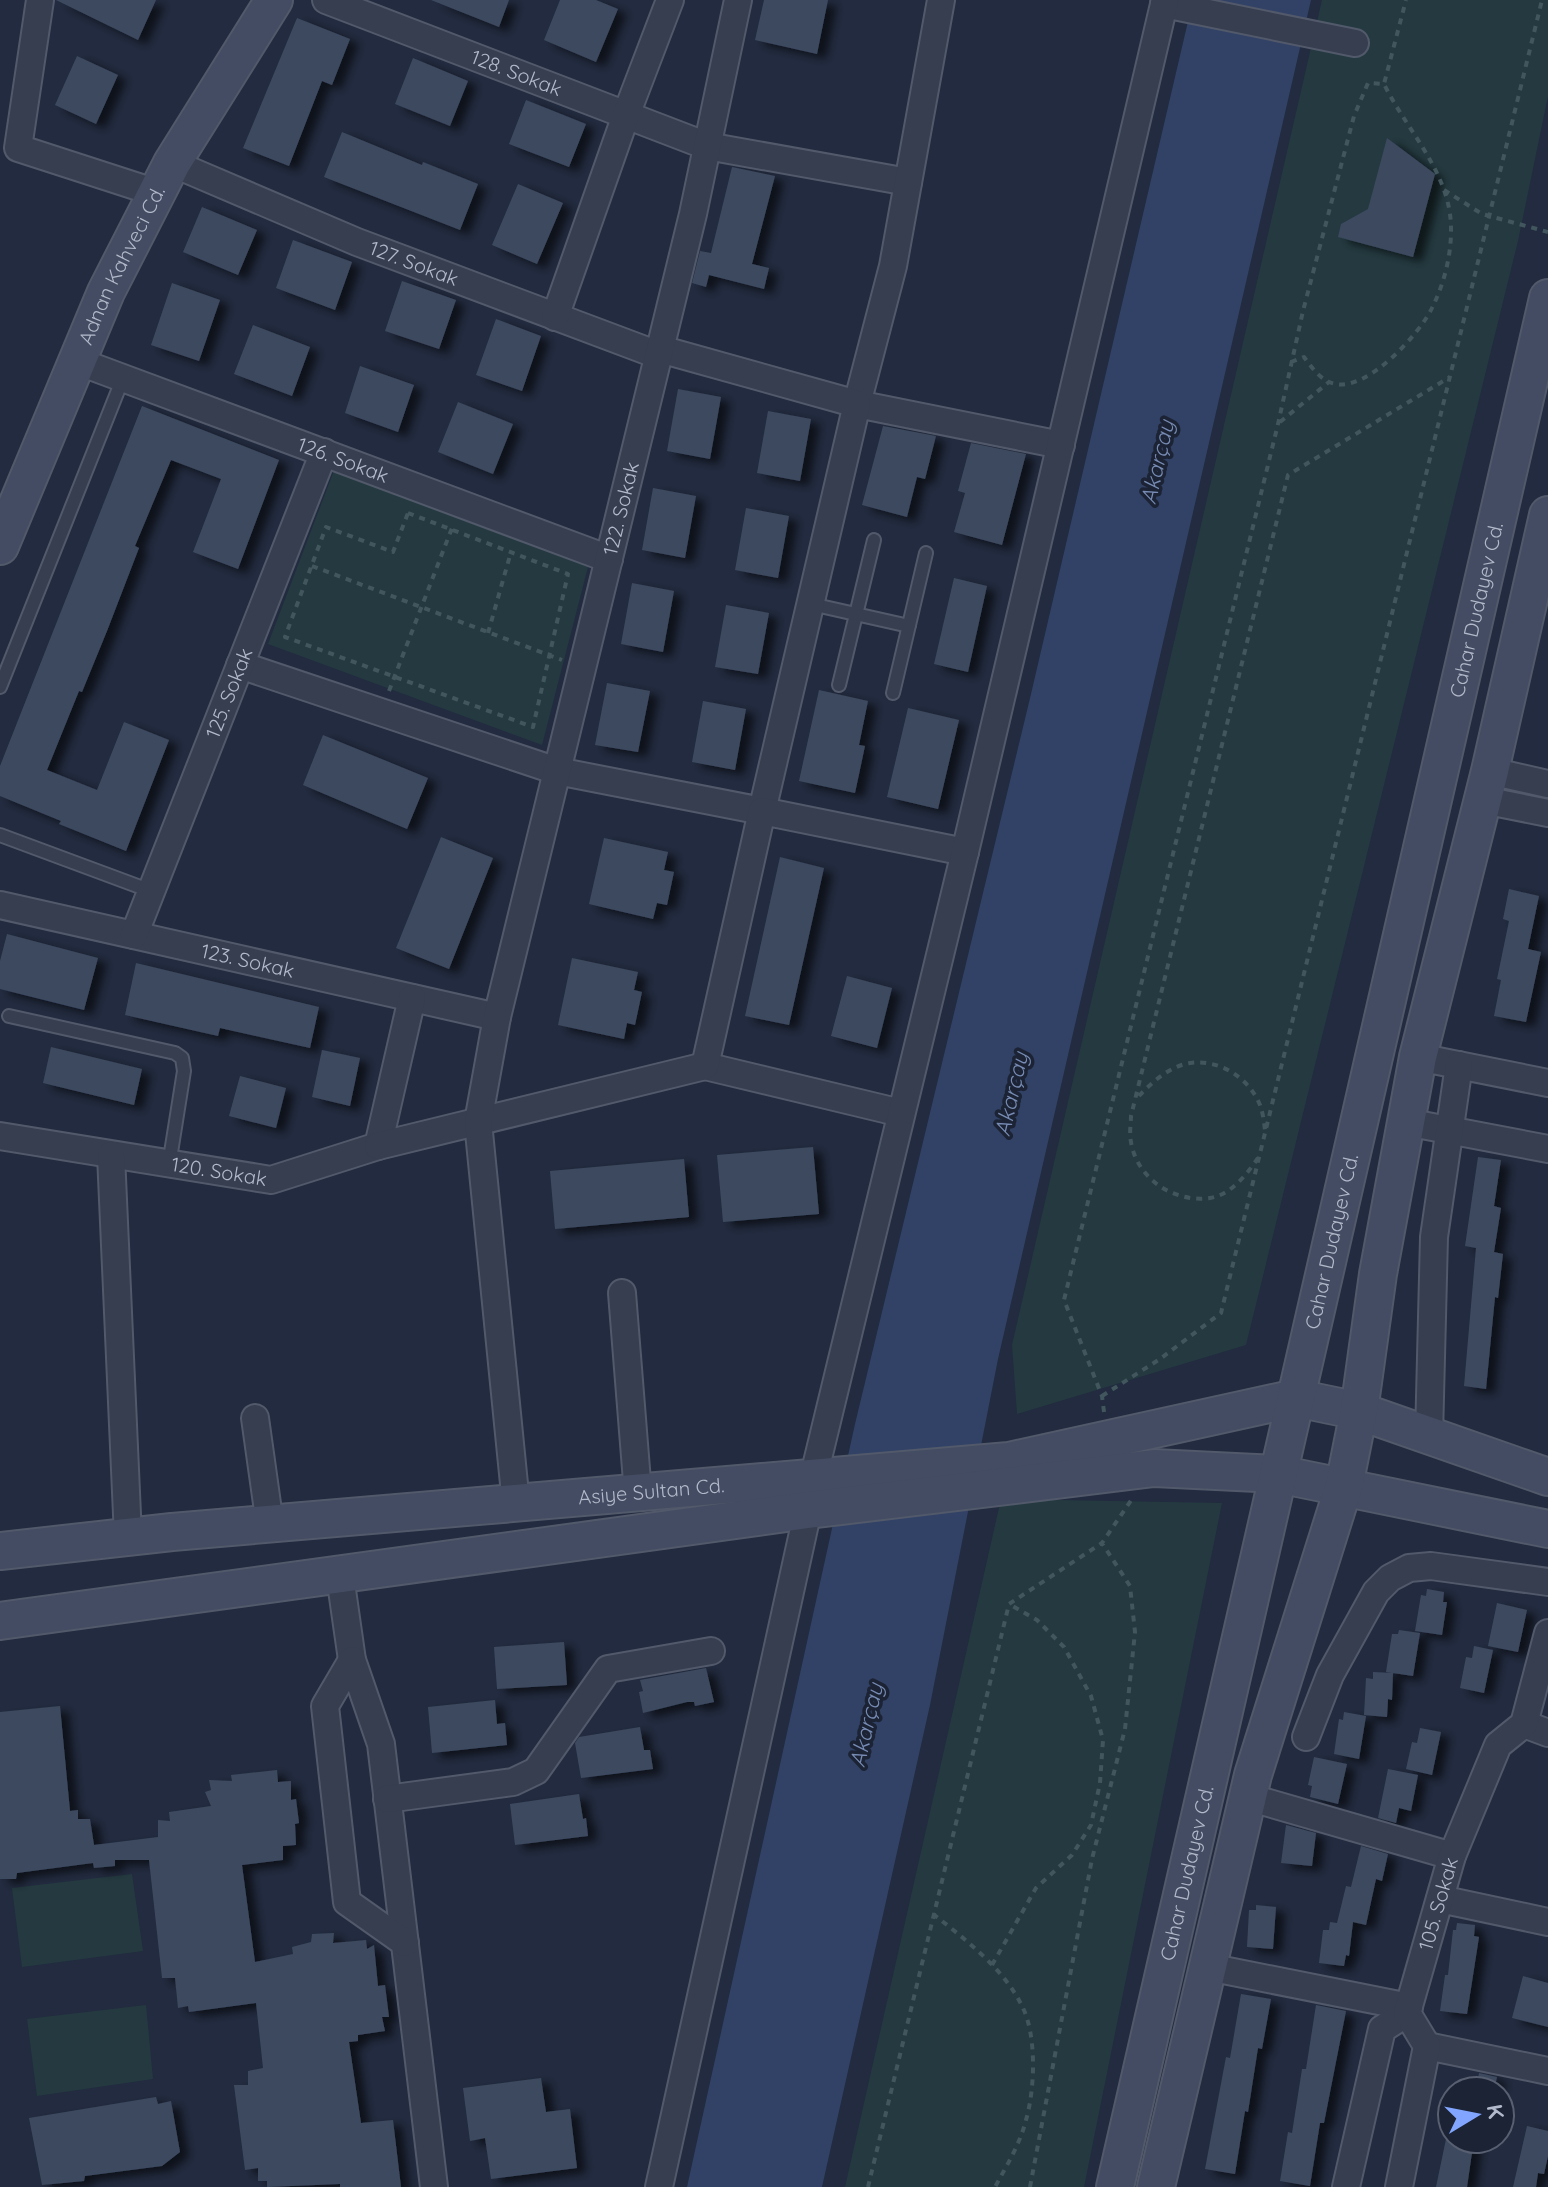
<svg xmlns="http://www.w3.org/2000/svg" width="1548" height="2187" font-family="Quicksand,sans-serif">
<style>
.green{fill:#243a40}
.water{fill:#324266}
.building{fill:#3d495f;filter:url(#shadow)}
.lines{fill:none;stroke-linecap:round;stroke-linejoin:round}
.lane-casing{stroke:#51596a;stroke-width:16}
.street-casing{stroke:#51596a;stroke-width:30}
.secondary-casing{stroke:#51596a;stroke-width:40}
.path{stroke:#42575d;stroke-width:4;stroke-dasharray:6 6;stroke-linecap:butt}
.lane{stroke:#363e4f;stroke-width:12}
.street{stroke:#363e4f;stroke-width:26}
.secondary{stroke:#434c62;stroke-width:36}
.labels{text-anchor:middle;stroke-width:7;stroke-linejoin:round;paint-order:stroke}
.street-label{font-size:20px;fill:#b2b9ca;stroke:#1b2334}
.water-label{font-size:22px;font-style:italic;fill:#778bb4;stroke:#1b2334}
</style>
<defs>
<filter id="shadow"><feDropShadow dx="9" dy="5" stdDeviation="4" flood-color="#0009"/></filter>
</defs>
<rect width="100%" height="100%" fill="#222b3f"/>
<path class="green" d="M1322 0H1548V96L1518 241 1246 1345 1017 1414 1012 1345Z
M335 468 588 567 542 745 268 644Z
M1001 1499 1222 1503 1084 2187H845Z
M132 1874 143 1951 22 1967 12 1888Z
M146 2005 153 2079 37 2096 27 2019Z"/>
<path class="water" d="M1193 0H1311L998 1359 930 1705 822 2187H687L855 1424 1031 694Z"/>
<path class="building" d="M56 0H156L138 40Z
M431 0H509L499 27Z
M560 0H596L618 9 596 62 544 40Z
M764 0H828L817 54 755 40Z
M297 18 350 39 332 85 322 81 289 166 243 148Z
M77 56 118 75 96 124 55 105Z
M413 58 468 81 450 126 395 104Z
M526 100 586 124 569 167 509 144Z
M342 132 422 165 423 162 478 184 460 230 324 177Z
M1387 138 1435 174 1413 257 1338 237 1341 224 1368 209Z
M732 167 775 176 752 264 769 268 764 289 709 275 706 287 692 283 700 251 711 253Z
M518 184 563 203 537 264 492 245Z
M202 207 257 230 238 275 183 252Z
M293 240 352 262 335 310 276 288Z
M402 281 456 300 439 349 385 331Z
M172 283 220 300 199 361 151 345Z
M496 319 541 336 522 391 476 375Z
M253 325 310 347 292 396 234 374Z
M360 366 414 385 398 432 345 413Z
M678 389 721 397 710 459 667 451Z
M458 402 513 424 493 474 438 452Z
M142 406 279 460 238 569 193 552 221 479 171 460 135 546 139 548 107 631 82 692 79 691 47 770 97 790 124 722 169 740 126 851 59 824 61 821 0 796V766Z
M768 411 811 419 800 481 757 473Z
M883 426 936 436 925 479 917 477 907 517 862 505Z
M971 443 1026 454 1002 545 954 532 965 493 958 491Z
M653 488 696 496 685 558 642 550Z
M746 508 789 516 778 578 735 570Z
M954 578 987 586 968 672 934 664Z
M632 583 674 591 663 652 621 644Z
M726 605 769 613 758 674 715 667Z
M607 683 650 691 638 752 595 745Z
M819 690 868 701 859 745 865 746 855 793 799 781Z
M703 701 746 709 735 770 692 762Z
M908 708 959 720 938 809 887 797Z
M323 735 428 778 407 829 303 785Z
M441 837 493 858 449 969 396 948Z
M604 838 668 852 664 870 674 872 667 905 657 903 653 919 589 904Z
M780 857 824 868 789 1025 745 1016Z
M1509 889 1539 896 1528 949 1541 952 1526 1022 1494 1016 1501 980 1497 979 1509 921 1503 919Z
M7 934 98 958 84 1010 0 989V961Z
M572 958 638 972 634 990 642 992 635 1025 627 1023 624 1039 558 1025Z
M136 963 319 1007 310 1048 220 1028 218 1036 125 1015Z
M847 976 892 988 877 1048 831 1036Z
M51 1047 142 1069 134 1105 43 1083Z
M322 1050 360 1058 350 1106 312 1097Z
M240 1076 286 1088 276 1128 229 1116Z
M813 1147 819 1214 723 1222 717 1155Z
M1478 1157 1501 1160 1494 1206 1501 1208 1494 1252 1503 1254 1498 1298 1495 1297 1486 1389 1464 1386 1476 1248 1465 1246Z
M684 1159 689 1217 555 1229 550 1171Z
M1427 1589 1444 1592 1443 1602H1447L1442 1635 1415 1631 1421 1595 1426 1596Z
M1497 1603 1527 1610 1518 1652 1488 1646Z
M1399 1630 1420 1633 1413 1676 1386 1672 1392 1634H1398Z
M564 1642 567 1685 497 1689 494 1647Z
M1474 1646 1493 1650 1484 1693 1460 1688 1466 1657 1472 1658Z
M706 1668 714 1702 695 1706 694 1702H687L643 1713 639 1692 643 1691 640 1680Z
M1373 1672 1393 1673 1392 1700 1388 1699 1387 1717 1364 1715 1366 1678 1373 1679Z
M495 1700 497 1724 505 1723 507 1745 432 1753 428 1707Z
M60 1706 70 1811 78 1810V1819H90L94 1845 158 1837V1820L170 1821 169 1812 211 1806 205 1792 211 1790 209 1780 232 1781 231 1775 277 1770 278 1782 291 1781V1800L296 1799 299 1823 295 1824 296 1845 283 1846V1860L242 1865 255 1962 293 1954 292 1947 311 1942 312 1934 334 1933 333 1943 366 1940 367 1949 374 1945 378 1986 385 1985 389 2017H382L385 2031 358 2035V2041L349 2042 361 2123 393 2120 401 2187H340V2184L267 2187V2181H258V2168L245 2170 234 2085H248V2071L263 2068 256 2003 189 2012 188 2006 178 2008 175 1978H162L149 1860H115V1866L94 1868 93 1863 17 1873 16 1879H0V1712Z
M1344 1712 1366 1716 1359 1759 1334 1754 1339 1719 1343 1720Z
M640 1727 644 1750H650L653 1769 581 1778 575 1743 579 1737Z
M1420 1728 1441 1732 1432 1775 1406 1769 1412 1742 1417 1743Z
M1314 1757 1347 1764 1338 1804 1310 1797 1312 1786 1308 1785Z
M1388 1769 1418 1775 1411 1811 1399 1808 1396 1823 1378 1818Z
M579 1794 583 1819 586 1818 588 1836 515 1845 510 1804Z
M1286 1825 1316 1833 1312 1866 1281 1863Z
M1361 1846 1388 1854 1382 1881 1376 1879 1366 1925 1353 1922 1349 1956 1346 1955 1344 1966 1319 1963 1323 1930H1329L1330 1922 1337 1923 1346 1886 1351 1887Z
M1256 1905 1276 1907 1273 1949 1247 1947 1249 1910H1256Z
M1457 1923 1475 1925 1474 1936 1479 1937 1467 2014 1440 2011 1445 1975H1448L1453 1930H1456Z
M1523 1976 1548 1983V2027L1512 2018Z
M1241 1994 1271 1999 1262 2049 1258 2048 1248 2112 1245 2111 1235 2174 1205 2169 1226 2057 1230 2058Z
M1316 2005 1346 2011 1324 2123H1320L1310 2186 1280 2181 1288 2132 1292 2133 1302 2069H1306Z
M1479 2073 1497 2077 1494 2091H1476Z
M541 2078 546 2112 570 2109 577 2168 491 2179 485 2138 470 2141 463 2088Z
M156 2097 158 2104 171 2101 180 2152 162 2166 85 2176 84 2181 42 2185 29 2118Z
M1527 2126 1548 2131V2156L1544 2174 1538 2173 1536 2187H1513Z
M1446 2139H1474L1467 2187H1436Z"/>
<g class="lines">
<g class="lane-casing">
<path id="lane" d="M811 604 909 626
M839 685 874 540
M0 687 123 378
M893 693 926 553
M0 835 151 891
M9 1016 175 1053 182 1058 184 1071 169 1165"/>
</g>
<g class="street-casing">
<g id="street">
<path d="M40 0 18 148 157 193"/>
<path id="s1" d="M326 0 707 146 908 182"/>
<path d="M941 0 893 266 857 404 1061 445"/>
<path d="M1164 4 1355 43"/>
<path id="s2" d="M172 163 357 242 658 355"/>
<path d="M555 317 626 115 670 0"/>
<path id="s3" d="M77 361 609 559"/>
<path d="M240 665 557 771 762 811 857 404 660 349"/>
<path d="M1490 771 1548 784"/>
<path d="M1483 800 1548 813"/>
<path id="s4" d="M0 905 497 1017"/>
<path id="s5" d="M134 935 324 452"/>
<path d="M1418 1057 1548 1083"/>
<path d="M705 1066 901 1113"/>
<path d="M1406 1122 1548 1149"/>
<path id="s6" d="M0 1136 271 1180 378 1146 412 998"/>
<path d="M378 1146 705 1066 762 811 965 852"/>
<path d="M111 1155 128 1537"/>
<path d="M622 1293 638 1494"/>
<path d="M255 1418 270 1525"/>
<path d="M1429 1437 1434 1237 1459 1065"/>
<path d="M813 1479 965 852 1165 0"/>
<path id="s7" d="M516 1504 478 1122 497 1017 693 214 738 0"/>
<path d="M340 1576 352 1660 381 1744 434 2187"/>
<path d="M352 1660 325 1706 347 1902 405 1943"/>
<path d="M1524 1724 1548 1733"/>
<path d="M1306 1737 1330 1675 1376 1592 1390 1578 1409 1568 1431 1566 1548 1582"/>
<path d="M1248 1797 1452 1856"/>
<path d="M387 1799 513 1782 536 1771 608 1669 711 1651"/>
<path d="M1440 1899 1548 1922"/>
<path d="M1208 1967 1409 2007"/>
<path d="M1427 2046 1548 2071"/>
<path d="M659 2187 808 1510"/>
<path d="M1346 2187 1382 2029 1407 2013"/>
<path id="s8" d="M1399 2187 1427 2046 1407 2013 1452 1856 1498 1745 1524 1724 1548 1633"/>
</g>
</g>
<g class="secondary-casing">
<g id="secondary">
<path id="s9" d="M0 546 106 292 172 163 274 0"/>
<path id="s10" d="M0 1551 172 1532 1009 1461 1296 1398 1359 1411 1548 1477"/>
<path d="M0 1621 808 1510 1154 1468 1278 1474 1548 1529"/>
<path id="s11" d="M1115 2187 1548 298"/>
<path d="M1156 2187 1253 1775 1344 1486 1359 1411 1378 1274 1418 1057 1490 771 1548 515"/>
</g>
</g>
<path class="path" d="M1444 190 1482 214 1548 232
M1291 362 1304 357C1312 368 1322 382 1336 384 1368 390 1419 335 1432 308 1446 280 1454 245 1450 214 1443 165 1405 127 1384 84
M1280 422 1329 382
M408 513 568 574 533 727 285 637 326 527 393 552Z
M312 566 562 660
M488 633 511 552
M389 691 452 528
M1139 1096C1152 1082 1170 1066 1190 1063 1220 1059 1249 1078 1260 1105 1263 1113 1264 1122 1265 1130
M1258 1158C1247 1174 1231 1195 1210 1198 1174 1203 1137 1179 1131 1142 1129 1134 1131 1124 1131 1116L1288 475 1450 377
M1102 1396 1160 1359 1221 1313 1542 0
M1104 1412 1102 1396 1064 1300 1278 424 1303 311 1354 116 1368 83 1384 84 1406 0
M933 1914C965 1939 1004 1969 1022 2006 1037 2035 1035 2089 1026 2120 1020 2144 1007 2165 995 2187
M992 1965 1036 1888 1072 1855 1091 1825 1100 1783 1103 1740 1091 1696 1064 1647 1037 1620 1009 1604
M868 2187 1009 1604 1102 1543 1132 1499
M1030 2187 1092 1859 1125 1729 1135 1632 1130 1586 1102 1543"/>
<use href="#lane" class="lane"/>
<use href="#street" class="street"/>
<use href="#secondary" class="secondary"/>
</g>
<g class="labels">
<g class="street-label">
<text dy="7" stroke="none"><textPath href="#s1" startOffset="204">128. Sokak</textPath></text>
<text dy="7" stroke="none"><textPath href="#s2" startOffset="262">127. Sokak</textPath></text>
<text dy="7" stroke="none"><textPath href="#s9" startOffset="306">Adnan Kahveci Cd.</textPath></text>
<text dy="7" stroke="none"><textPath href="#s3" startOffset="284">126. Sokak</textPath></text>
<text dy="7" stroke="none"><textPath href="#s7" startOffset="1014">122. Sokak</textPath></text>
<text dy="7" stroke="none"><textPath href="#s11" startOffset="1618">Cahar Dudayev Cd.</textPath></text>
<text dy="7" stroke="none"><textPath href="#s5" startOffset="260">125. Sokak</textPath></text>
<text dy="7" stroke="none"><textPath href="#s4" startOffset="254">123. Sokak</textPath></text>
<text dy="7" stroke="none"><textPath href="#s6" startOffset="222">120. Sokak</textPath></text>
<text dy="7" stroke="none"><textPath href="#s11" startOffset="970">Cahar Dudayev Cd.</textPath></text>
<text dy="7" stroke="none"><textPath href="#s10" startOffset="654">Asiye Sultan Cd.</textPath></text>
<text dy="7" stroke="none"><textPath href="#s11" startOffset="322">Cahar Dudayev Cd.</textPath></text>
<text dy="7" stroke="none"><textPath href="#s8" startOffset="296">105. Sokak</textPath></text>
</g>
<g class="water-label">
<text transform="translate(1157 462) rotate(-77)" y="8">Akarçay</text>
<text transform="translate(1011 1094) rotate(-77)" y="8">Akarçay</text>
<text transform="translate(866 1725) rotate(-77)" y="8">Akarçay</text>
</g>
</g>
<g transform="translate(1476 2115) rotate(80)"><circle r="38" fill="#1b2334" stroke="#575f70" stroke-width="2"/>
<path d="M0-6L14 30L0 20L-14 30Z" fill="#82a6ff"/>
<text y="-12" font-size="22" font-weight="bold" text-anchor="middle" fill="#b2b9ca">K</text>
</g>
</svg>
